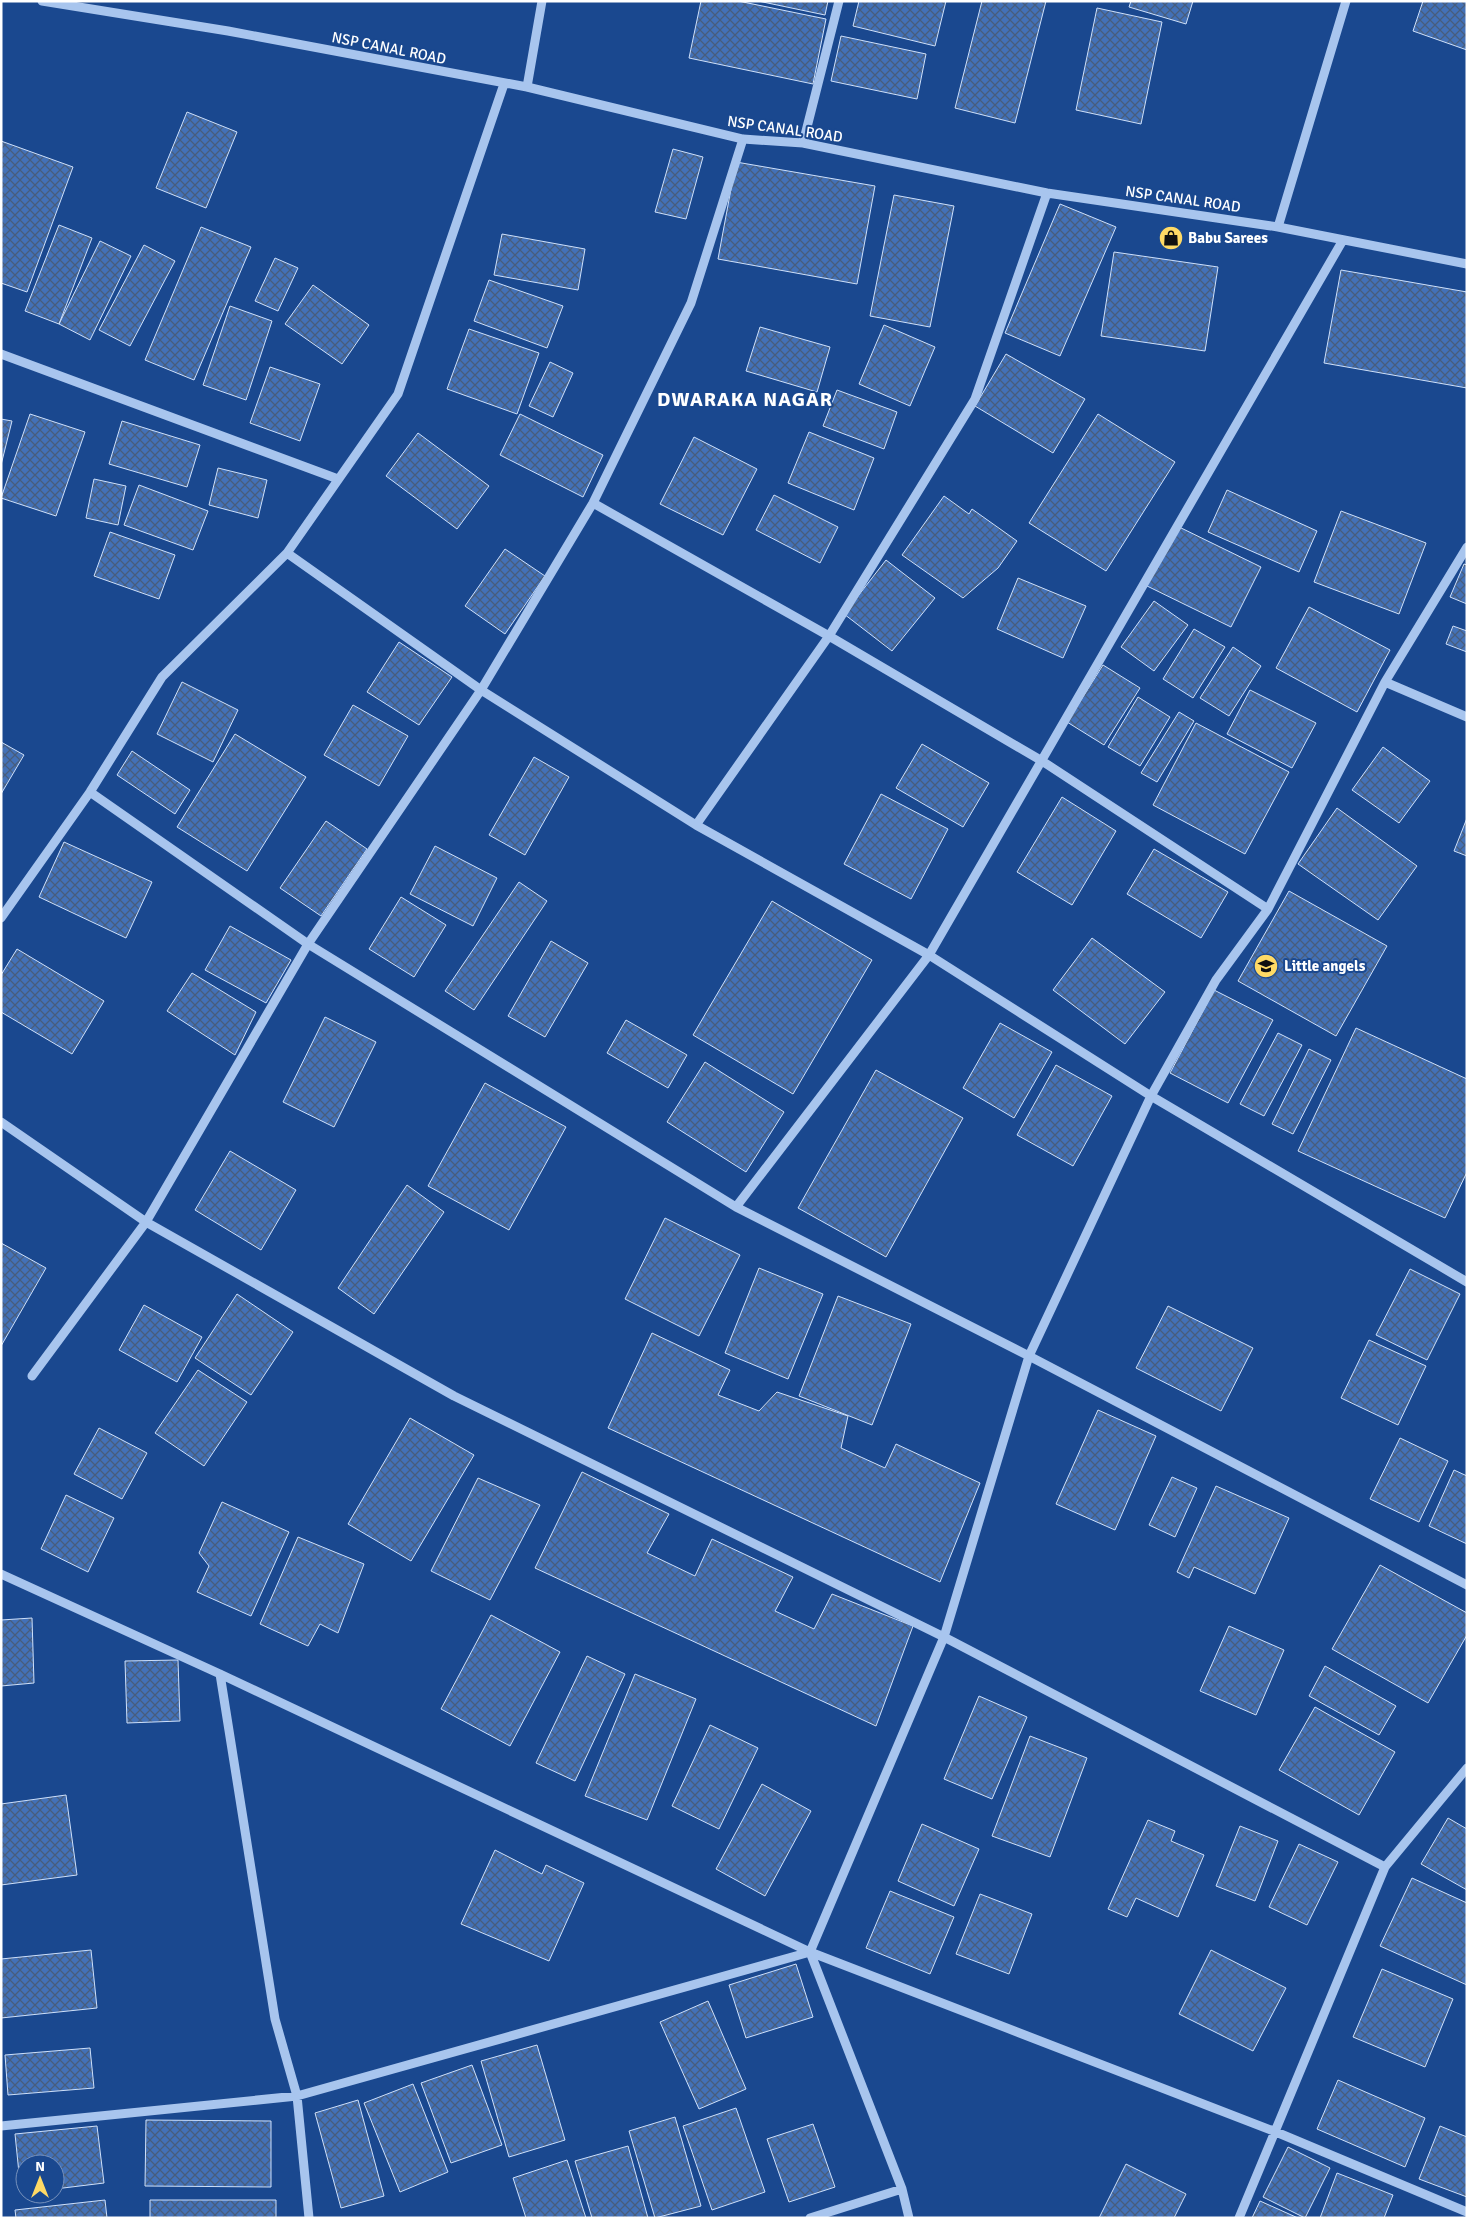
<svg xmlns="http://www.w3.org/2000/svg" width="1468" height="2219" font-family="Signika,sans-serif">
<style>
.building{fill:url(#building-cross-hatch);stroke:#cee0fa}
.lines{fill:none;stroke-linecap:round;stroke-linejoin:round}
.minor{stroke:#a8c5ee;stroke-width:9}
.labels{text-anchor:middle;stroke-width:4;stroke-linejoin:round;paint-order:stroke}
.street-label{font-size:15px;fill:#fff;stroke:#1a488f}
.poi-label{font-size:15px;font-weight:bold;fill:#fff;stroke:#1a488f;text-anchor:start}
.district-label{font-size:20px;font-weight:bold;letter-spacing:1px;fill:#fff;stroke:#1a488f}
</style>
<defs>
<pattern id="building-cross-hatch" width="8" height="8" patternUnits="userSpaceOnUse" patternTransform="scale(1.25)"><rect width="8" height="8" fill="#4371b7"/><path d="M0 0l8 8M0 8l8-8" fill="none" stroke="#485d7c"/></pattern>
</defs>
<rect width="100%" height="100%" fill="#1a488f"/>
<path class="building" d="M701 1H738L826 19 813 84 689 58Z
M758 1H828L825 15Z
M859 1H946L935 46 853 26Z
M982 1H1046L1015 123 955 108Z
M1131 1H1193L1186 24 1129 7Z
M1423 1H1467V50L1413 31Z
M1097 8 1162 22 1141 124 1076 110Z
M841 36 926 54 917 99 831 81Z
M187 112 237 132 206 208 156 188Z
M1 141 73 167 27 292 1 283Z
M673 149 703 157 686 219 655 212Z
M736 162 875 186 857 284 718 259Z
M894 195 954 206 930 327 870 316Z
M1060 204 1116 227 1060 356 1005 333Z
M59 225 92 238 59 324 25 311Z
M201 227 251 247 194 380 145 360Z
M502 234 585 249 578 290 494 275Z
M100 241 131 256 90 340 59 324Z
M144 245 175 261 130 346 99 330Z
M1114 252 1218 267 1205 351 1101 336Z
M275 258 298 268 278 311 255 301Z
M1341 270 1467 292V388L1324 363Z
M489 280 563 306 547 348 474 321Z
M313 285 369 325 342 364 285 324Z
M230 306 272 321 246 400 203 385Z
M884 325 935 347 910 406 859 384Z
M760 327 830 347 817 392 746 371Z
M469 329 539 353 517 414 447 389Z
M1006 354 1085 399 1053 453 975 406Z
M550 362 573 373 553 417 529 406Z
M270 367 320 384 300 441 250 423Z
M837 390 897 412 884 449 823 426Z
M30 414 85 432 56 516 1 498Z
M520 414 603 455 583 497 500 455Z
M1098 414 1175 462 1106 571 1029 523Z
M1 419 12 421 1 465Z
M122 421 200 445 187 487 109 464Z
M809 432 874 458 854 510 788 483Z
M418 433 489 486 457 529 386 476Z
M694 437 757 469 723 535 660 504Z
M218 468 267 480 258 518 209 505Z
M94 479 126 486 118 525 86 518Z
M139 485 208 511 193 550 124 525Z
M1227 490 1317 531 1299 572 1208 532Z
M774 495 838 527 820 563 756 530Z
M944 496 969 514 972 509 1017 541 998 568 963 598 902 555Z
M1341 511 1426 543 1399 614 1314 582Z
M1175 525 1261 567 1231 627 1145 585Z
M110 532 175 555 159 599 94 576Z
M505 549 545 576 505 634 465 606Z
M886 560 935 598 892 651 844 614Z
M1464 564 1467 565V604L1450 597Z
M1018 578 1086 606 1063 658 997 629Z
M1154 601 1188 625 1154 671 1121 647Z
M1309 607 1390 650 1357 712 1276 668Z
M1453 626 1467 631V652L1446 644Z
M1194 629 1225 647 1193 698 1163 679Z
M399 642 452 677 419 725 367 692Z
M1233 647 1261 666 1229 716 1200 698Z
M1103 665 1140 688 1104 745 1067 722Z
M182 682 238 710 213 762 157 734Z
M1250 690 1316 723 1292 768 1227 734Z
M1138 697 1170 717 1140 766 1108 747Z
M353 705 408 736 379 786 324 755Z
M1179 712 1194 721 1157 782 1141 773Z
M1196 723 1289 772 1245 854 1153 805Z
M235 734 306 777 247 871 177 827Z
M1 742 24 755 1 794Z
M922 744 989 783 963 827 896 788Z
M1383 747 1430 781 1399 823 1352 790Z
M132 751 190 790 175 814 117 775Z
M534 757 569 777 525 855 489 835Z
M881 794 948 829 911 899 844 864Z
M1062 797 1116 831 1072 905 1017 872Z
M1337 808 1417 866 1378 920 1298 864Z
M1467 818V856L1454 851Z
M326 821 367 849 321 916 280 888Z
M64 842 152 882 126 938 39 897Z
M435 846 497 878 473 926 410 894Z
M1154 849 1228 892 1201 938 1127 894Z
M519 882 547 901 474 1010 445 991Z
M1289 891 1387 946 1336 1036 1238 981Z
M401 897 446 925 414 977 369 949Z
M772 901 872 960 793 1094 693 1035Z
M230 926 291 960 266 1003 205 970Z
M1092 938 1165 992 1125 1044 1053 990Z
M551 941 588 963 545 1037 508 1016Z
M17 949 104 1001 72 1054 1 1012V975Z
M192 973 256 1012 235 1055 167 1011Z
M1214 990 1273 1020 1228 1103 1170 1073Z
M325 1017 376 1042 334 1127 283 1102Z
M626 1020 687 1055 668 1088 607 1053Z
M1000 1023 1052 1052 1014 1118 963 1088Z
M1356 1028 1467 1079V1172L1445 1218 1298 1151Z
M1278 1033 1302 1045 1264 1116 1240 1104Z
M1309 1049 1331 1060 1293 1134 1272 1124Z
M705 1062 784 1112 746 1172 667 1122Z
M1056 1065 1112 1096 1073 1166 1017 1135Z
M876 1070 963 1118 886 1257 798 1208Z
M485 1083 566 1127 509 1230 428 1186Z
M230 1151 296 1190 261 1250 195 1210Z
M407 1185 444 1212 374 1314 338 1288Z
M665 1218 740 1255 699 1336 625 1299Z
M1 1243 46 1268 1 1346Z
M759 1268 823 1294 788 1379 725 1353Z
M1410 1269 1460 1294 1427 1360 1376 1335Z
M237 1294 293 1332 251 1395 195 1358Z
M838 1296 911 1324 872 1425 799 1396Z
M144 1305 202 1337 177 1382 119 1350Z
M1168 1306 1253 1348 1221 1411 1136 1368Z
M652 1333 730 1370 718 1395 759 1411 777 1392 848 1416 841 1448 885 1468 896 1444 980 1483 940 1582 608 1428Z
M1369 1340 1426 1366 1398 1425 1341 1398Z
M198 1370 247 1402 204 1466 155 1433Z
M1098 1410 1156 1436 1115 1530 1056 1504Z
M410 1418 474 1455 411 1561 348 1524Z
M99 1428 147 1453 122 1499 74 1474Z
M1400 1438 1448 1461 1419 1522 1370 1499Z
M1454 1470 1467 1476V1544L1429 1526Z
M582 1472 669 1514 647 1553 695 1576 712 1539 793 1577 775 1611 814 1629 832 1594 913 1626 876 1726 535 1568Z
M1172 1477 1197 1488 1175 1537 1149 1525Z
M478 1478 540 1505 490 1600 431 1571Z
M1216 1486 1289 1518 1255 1594 1194 1567 1189 1578 1177 1572Z
M66 1495 114 1518 88 1572 41 1549Z
M222 1502 289 1532 251 1616 197 1592 209 1566 199 1553Z
M298 1537 364 1564 338 1633 320 1624 308 1646 260 1624Z
M1380 1565 1467 1613V1635L1428 1703 1332 1649Z
M491 1615 560 1652 510 1746 441 1709Z
M32 1618 34 1683 1 1686V1620Z
M1229 1626 1284 1650 1256 1715 1200 1691Z
M587 1656 625 1674 575 1781 536 1763Z
M178 1660 180 1721 127 1723 125 1661Z
M1325 1666 1396 1706 1379 1735 1309 1696Z
M635 1674 696 1699 647 1820 585 1796Z
M979 1696 1027 1717 992 1799 944 1779Z
M1315 1707 1395 1752 1359 1815 1279 1770Z
M710 1725 758 1748 719 1829 672 1806Z
M1030 1736 1087 1758 1050 1857 992 1836Z
M762 1784 811 1811 765 1896 716 1869Z
M66 1795 77 1875 1 1885V1804Z
M1448 1818 1467 1829V1890L1421 1864Z
M1148 1820 1175 1831 1171 1841 1204 1855 1178 1917 1136 1898 1127 1917 1108 1909Z
M922 1824 979 1849 954 1906 898 1881Z
M1240 1826 1278 1841 1255 1901 1216 1886Z
M1299 1844 1338 1862 1307 1925 1269 1907Z
M495 1850 542 1874 546 1865 584 1883 549 1961 461 1924Z
M1412 1878 1467 1903V1985L1380 1946Z
M890 1891 954 1917 930 1974 866 1948Z
M980 1894 1032 1914 1009 1974 956 1954Z
M91 1950 97 2008 1 2018V1959Z
M1211 1950 1286 1988 1253 2051 1179 2014Z
M796 1964 813 2017 746 2038 729 1985Z
M1382 1969 1453 1999 1425 2067 1353 2037Z
M708 2001 746 2089 699 2109 660 2022Z
M537 2045 565 2140 509 2157 481 2061Z
M90 2048 94 2088 8 2095 5 2055Z
M472 2065 502 2145 451 2163 421 2083Z
M1338 2080 1425 2118 1405 2167 1317 2129Z
M413 2084 448 2172 400 2192 364 2103Z
M358 2100 384 2196 341 2208 315 2113Z
M736 2108 765 2192 712 2210 683 2126Z
M675 2117 701 2206 655 2218 629 2131Z
M146 2120 271 2121V2187L145 2186Z
M813 2124 835 2187 789 2202 767 2139Z
M97 2126 104 2183 55 2189V2164H25V2192L21 2193 15 2134Z
M1440 2126 1467 2137V2197L1419 2179Z
M628 2146 648 2218H592L575 2161Z
M1288 2147 1330 2168 1305 2218 1263 2197Z
M567 2160 586 2218H526L513 2178Z
M1126 2164 1186 2194 1174 2218H1099Z
M1337 2173 1393 2195 1384 2218H1320Z
M105 2200 107 2218H16L15 2210Z
M150 2200H276V2218H150Z
M1260 2201 1298 2218H1252Z"/>
<g class="lines">
<path class="minor" d="M42 1 228 31 527 87 743 139 803 143 1047 193 1278 227 1467 264
M527 87 542 1
M803 143 839 1
M1278 227 1346 1
M1 354 338 479
M593 503 829 636 1042 761 1268 909
M287 553 481 690 696 825 929 955 1151 1096 1467 1282
M1385 682 1467 717
M90 792 308 944 736 1207 1029 1356 1467 1585
M696 825 829 636 975 399 1047 193
M1 918 90 792 162 677 287 553 398 394 504 84
M1 1122 146 1222 454 1396 944 1637 1385 1867
M736 1207 929 955 1343 240
M32 1376 146 1222 308 944 481 690 593 503 691 303 743 139
M1 1574 220 1674 810 1952 1276 2132 1467 2212
M220 1674 275 2019 297 2096 309 2218
M1 2126 297 2096 810 1952
M810 2218 902 2189
M909 2218 902 2189 810 1952 944 1637 1029 1356 1151 1096 1216 980 1268 909 1385 682 1467 547
M1239 2218 1385 1867 1467 1768"/>
</g>
<defs>
<g id="shop-disc" transform="scale(1.25)"><circle r="9.5" fill="#ffda65" stroke="#1a488f"/><path d="M-5-2.5h2.3a2.7 3.5 0 0 1 5.4 0H5L5.5 6h-11ZM-1.5-2.5h3a1.5 2.3 0 0 0-3 0Z" fill="#111"/></g>
<g id="school-disc" transform="scale(1.25)"><circle r="9.5" fill="#ffda65" stroke="#1a488f"/><path d="M0-5L7-2L0 1L-7-2ZM-4 1L0 2.5L4 1V4Q0 6-4 4Z" fill="#111"/></g>
</defs>
<g fill-rule="evenodd">
<use href="#shop-disc" x="1171" y="238"/>
<use href="#school-disc" x="1266" y="966"/>
</g>
<g class="labels">
<g class="street-label">
<text transform="translate(389 48) rotate(11)" y="5">NSP CANAL ROAD</text>
<text transform="translate(785 129) rotate(8)" y="5">NSP CANAL ROAD</text>
<text transform="translate(1183 199) rotate(8)" y="5">NSP CANAL ROAD</text>
</g>
<g class="poi-label">
<text x="1188" y="243">Babu Sarees</text>
<text x="1284" y="971">Little angels</text>
</g>
<g class="district-label">
<text x="745" y="406">DWARAKA NAGAR</text>
</g>
</g>
<rect width="1468" height="2219" fill="none" stroke="#ffffff" stroke-width="5"/>
<g transform="translate(40 2179)"><circle r="24" fill="#1a488f" stroke="#7691bc"/>
<path d="M0-4L9 19L0 12L-9 19Z" fill="#ffda65"/>
<text y="-8" font-size="14" font-weight="bold" text-anchor="middle" fill="#ffffff">N</text>
</g>
</svg>
